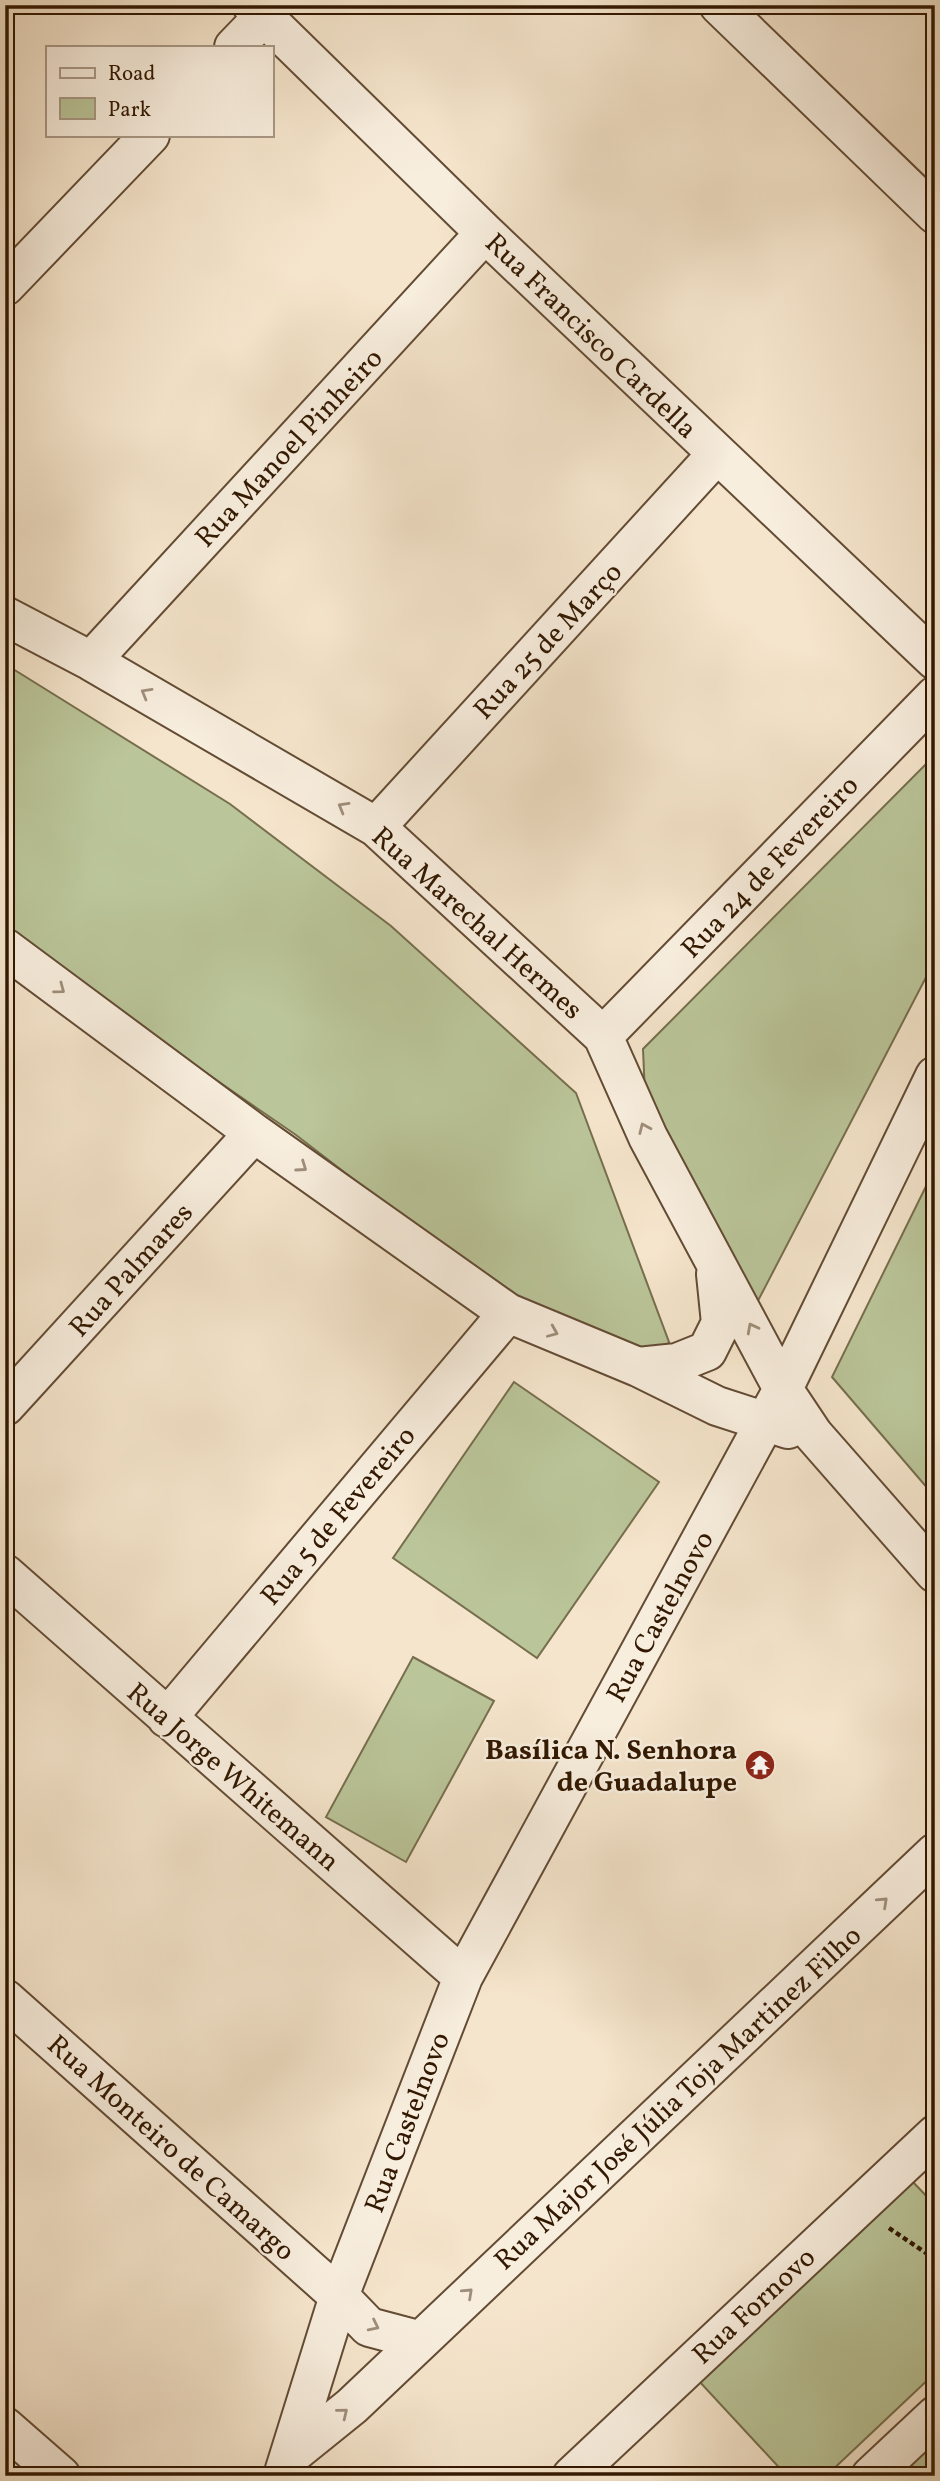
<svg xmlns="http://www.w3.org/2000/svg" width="940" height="2481" font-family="Vollkorn,serif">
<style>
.park{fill:#bac599;stroke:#766e4d;stroke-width:2}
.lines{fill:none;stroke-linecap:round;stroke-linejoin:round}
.minor-casing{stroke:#634b34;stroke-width:42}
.path{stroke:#321801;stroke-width:4.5;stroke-dasharray:5 3.5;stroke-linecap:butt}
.minor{stroke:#f8eede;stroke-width:38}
.oneway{stroke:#9f8e7b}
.labels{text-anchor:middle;stroke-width:5;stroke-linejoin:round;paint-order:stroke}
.street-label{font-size:28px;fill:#321801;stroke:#f8eede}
.poi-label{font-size:28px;font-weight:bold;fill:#321801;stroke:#f8eede;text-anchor:end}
</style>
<rect width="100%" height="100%" fill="#f5e5cc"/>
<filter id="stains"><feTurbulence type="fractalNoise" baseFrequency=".00286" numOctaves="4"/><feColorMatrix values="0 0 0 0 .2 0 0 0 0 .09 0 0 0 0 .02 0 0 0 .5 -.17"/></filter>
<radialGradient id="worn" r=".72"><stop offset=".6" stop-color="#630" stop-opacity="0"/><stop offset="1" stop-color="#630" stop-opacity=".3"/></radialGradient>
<path class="park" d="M5 664 230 804 391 926 576 1093 669 1342 657 1364 576 1336 435 1242 296 1135 5 935Z
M935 755V960L748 1320 645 1095 643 1049Z
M935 1168V1497L832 1377Z
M514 1382 659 1482 537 1658 393 1558Z
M413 1657 494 1701 406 1862 326 1817Z
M911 2180 935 2205V2373L826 2476H787L698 2380Z
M935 2441V2476H897Z"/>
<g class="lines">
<g class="minor-casing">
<path id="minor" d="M252 5 485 233 935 660
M719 5 935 214
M234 47 264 16
M5 286 150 135
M5 616 91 661 376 827 603 1036 648 1137 783 1389 813 1434 935 1573
M91 661 485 233
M376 827 717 454
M5 948 254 1133 508 1313 638 1367 717 1406 788 1429
M603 1036 935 696
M638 1367 677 1363 707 1351 721 1323 716 1274
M5 1406 254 1133
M5 1574 463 1977
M167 1718 508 1313
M5 1999 339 2296 369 2327 418 2340
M5 2427 61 2476
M290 2456 352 2406 935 1853
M283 2476 339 2296 463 1977 783 1389 935 1076
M572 2476 935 2135
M871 2476 935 2416"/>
</g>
<path class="path" d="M889 2228 935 2259"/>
<use href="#minor" class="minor"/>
</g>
<defs><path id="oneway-chevron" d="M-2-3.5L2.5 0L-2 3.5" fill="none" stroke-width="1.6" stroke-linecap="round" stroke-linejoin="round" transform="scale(1.75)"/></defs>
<g class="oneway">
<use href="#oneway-chevron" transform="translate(146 693) rotate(-150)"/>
<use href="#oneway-chevron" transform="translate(343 807) rotate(-150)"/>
<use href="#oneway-chevron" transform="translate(60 989) rotate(37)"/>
<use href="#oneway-chevron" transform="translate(644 1128) rotate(-114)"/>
<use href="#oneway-chevron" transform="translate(302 1167) rotate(35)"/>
<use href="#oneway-chevron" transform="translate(752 1328) rotate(-118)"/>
<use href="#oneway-chevron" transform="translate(553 1332) rotate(23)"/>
<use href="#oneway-chevron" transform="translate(883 1902) rotate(-43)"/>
<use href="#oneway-chevron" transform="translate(468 2293) rotate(-43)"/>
<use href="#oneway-chevron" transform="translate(374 2326) rotate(26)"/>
<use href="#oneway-chevron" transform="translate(343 2413) rotate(-39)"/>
</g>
<defs>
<g id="temple-disc" transform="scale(1.575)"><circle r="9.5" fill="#8f2418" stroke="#f8eede"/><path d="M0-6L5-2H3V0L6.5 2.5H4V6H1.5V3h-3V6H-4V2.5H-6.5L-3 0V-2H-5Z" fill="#fff"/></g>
</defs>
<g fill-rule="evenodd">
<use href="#temple-disc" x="760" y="1765"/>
</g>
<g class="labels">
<g class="street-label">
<text transform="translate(592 335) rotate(44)" y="10">Rua Francisco Cardella</text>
<text transform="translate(288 447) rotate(-47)" y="10">Rua Manoel Pinheiro</text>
<text transform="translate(547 640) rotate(-47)" y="10">Rua 25 de Março</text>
<text transform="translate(769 866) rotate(-46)" y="10">Rua 24 de Fevereiro</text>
<text transform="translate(478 922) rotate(42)" y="10">Rua Marechal Hermes</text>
<text transform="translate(130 1269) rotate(-48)" y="10">Rua Palmares</text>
<text transform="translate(337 1515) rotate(-50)" y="10">Rua 5 de Fevereiro</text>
<text transform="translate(659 1616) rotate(-61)" y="10">Rua Castelnovo</text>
<text transform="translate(234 1776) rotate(41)" y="10">Rua Jorge Whitemann</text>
<text transform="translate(677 2097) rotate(-43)" y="10">Rua Major José Júlia Toja Martinez Filho</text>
<text transform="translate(406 2122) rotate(-69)" y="10">Rua Castelnovo</text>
<text transform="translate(172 2147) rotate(42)" y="10">Rua Monteiro de Camargo</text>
<text transform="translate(753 2305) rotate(-43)" y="10">Rua Fornovo</text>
</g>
<g class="poi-label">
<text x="737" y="1759">Basílica N. Senhora<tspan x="737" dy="32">de Guadalupe</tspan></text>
</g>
</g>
<rect width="940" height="2481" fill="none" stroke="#f5e5cc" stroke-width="28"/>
<rect x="7" y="7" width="926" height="2467" fill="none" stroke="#321801" stroke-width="3.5"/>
<rect x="14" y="14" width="912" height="2453" fill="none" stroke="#321801" stroke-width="2"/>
<rect x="46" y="46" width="228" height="91" fill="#f8eede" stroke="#a99886" stroke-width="2"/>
<rect x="60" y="68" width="35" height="10" fill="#f8eede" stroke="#a99886" stroke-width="2"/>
<text x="108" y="80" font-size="21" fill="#321801">Road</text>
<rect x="60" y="98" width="35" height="21" fill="#bac599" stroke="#a99886" stroke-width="2"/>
<text x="108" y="116" font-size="21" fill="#321801">Park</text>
<rect width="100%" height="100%" filter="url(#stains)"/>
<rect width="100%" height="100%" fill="url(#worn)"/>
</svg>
